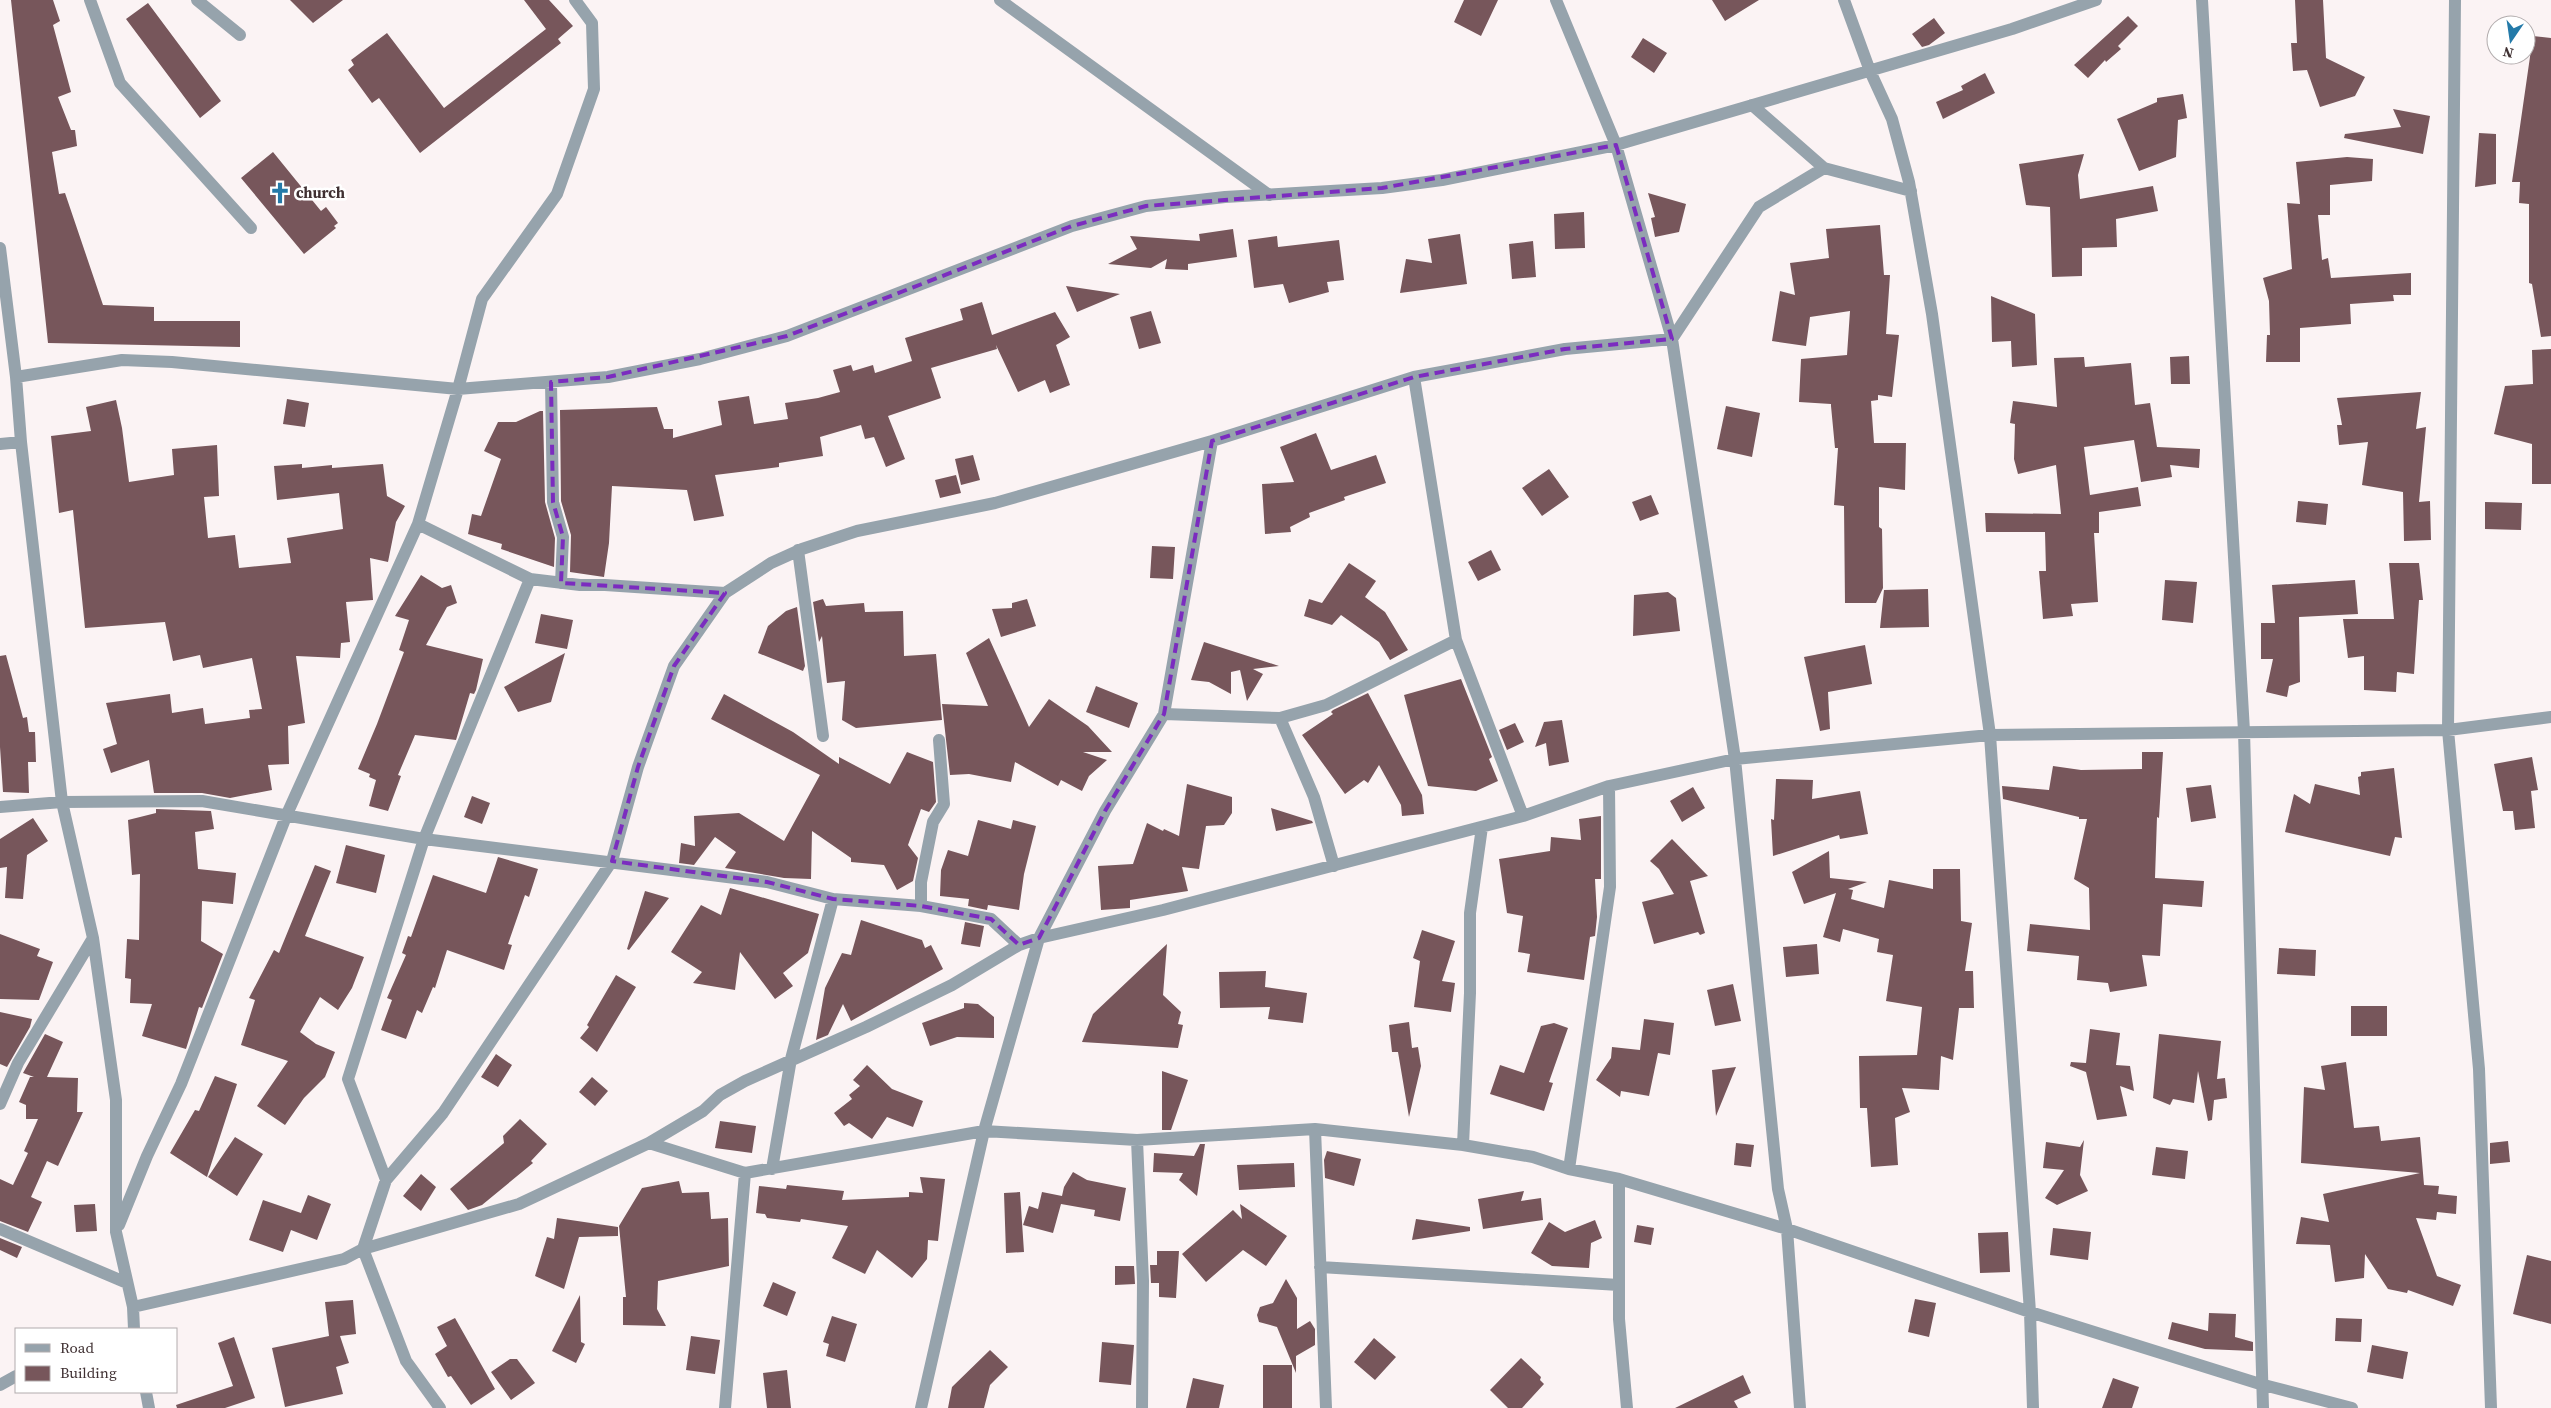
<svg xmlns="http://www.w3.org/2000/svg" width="2551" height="1408" font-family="'Source Serif 4',serif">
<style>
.building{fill:#77565b}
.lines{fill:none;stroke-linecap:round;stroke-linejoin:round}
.service{stroke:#96a3ac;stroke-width:12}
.minor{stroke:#96a3ac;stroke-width:12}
.marked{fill:none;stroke:#7b2cbf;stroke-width:4;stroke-dasharray:10 6;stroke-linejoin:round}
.labels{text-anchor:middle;stroke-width:5;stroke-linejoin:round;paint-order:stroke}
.poi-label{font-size:15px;font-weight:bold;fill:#3f3032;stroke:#fff;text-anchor:start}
</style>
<rect width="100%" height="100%" fill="#fbf3f4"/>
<path class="building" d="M11 0H53L60 21 53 25 71 92 58 97 71 130H75L77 146 52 152 59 194 65 193 103 305 154 307V321H240V347L48 343Z
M290 0H343L313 23Z
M524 0H549L573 26 558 39 561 43 420 153 379 98 372 103 348 70 354 65 351 60 387 33 444 108 546 29Z
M1464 0H1498L1481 36 1454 22Z
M1712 0H1759L1725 21Z
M2295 0H2323L2326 58 2365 77 2355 96 2320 107 2307 70 2293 71 2291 43H2297Z
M148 3 221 101 200 118 126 19Z
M2128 16 2138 26 2118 46 2121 49 2106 62 2105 60 2088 78 2074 65Z
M1934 18 1945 33 1929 45 1922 47 1912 34Z
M2533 36 2551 38V336L2541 337 2532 284 2529 283V204L2519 203 2520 182H2512Z
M1643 38 1667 53 1654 73 1631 57Z
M1985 73 1995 93 1943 119 1936 102 1963 90 1961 86Z
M2183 94 2187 118 2178 120 2176 157 2139 171 2117 119 2157 102V98Z
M2393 109 2430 116 2423 154 2344 138 2345 134 2401 127Z
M2479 133 2496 134V184L2475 187Z
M273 152 321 211 326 207 338 223 334 226 336 228 304 254 241 178Z
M2084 154 2078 175 2080 199 2153 186 2158 211 2116 219 2117 247 2082 248V276L2052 277 2050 207 2026 205 2019 164Z
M2347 157 2373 159 2372 181 2330 185V215H2318L2322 260 2328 258 2331 278 2411 273V295H2393L2394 301 2350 304 2351 324 2300 328V362H2266L2267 335H2270L2269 301 2263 278 2292 269 2287 203 2300 204 2296 162Z
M1648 193 1686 204 1679 232 1655 237 1651 218 1655 217Z
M1584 212 1585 248 1555 249 1554 214Z
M1880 225 1884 275H1890L1886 334 1899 335 1892 397 1878 395V400L1871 401 1874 443H1906L1905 490 1879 487V527L1882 529 1883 588 1876 603H1845L1844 506 1834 505 1838 448H1835L1831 406V404L1799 402 1801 359 1847 355 1850 311 1810 317 1806 346 1772 341 1780 291 1795 295 1790 263 1829 258 1826 229Z
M1233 229 1237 257 1188 264V270L1165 269 1167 259 1151 268 1108 264 1137 249 1130 236 1200 241 1199 234Z
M1460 234 1467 284 1400 293 1406 259 1432 263 1428 239Z
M1277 236 1278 247 1339 240 1344 280 1327 282 1329 292 1289 303 1283 284 1254 288 1248 240Z
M1533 241 1536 277 1512 279 1509 244Z
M1066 286 1120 294 1077 312Z
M1991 296 2035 314 2037 365 2012 367 2011 341 1992 342Z
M982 302 992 335 1055 312 1070 337 1056 345 1070 385 1050 393 1045 380 1018 392 996 345 997 349 931 368 941 398 888 416 905 459 886 467 874 437 865 439 861 425 820 437 823 456 779 463V467L715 475 724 516 694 521 687 490 612 486 609 543 604 577 570 572 571 535 561 501 560 410 657 407 664 429H673V438L722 425 718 401 749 396 754 424 788 419 785 403 818 398 840 392 833 370 851 365 853 371 873 365 875 373 912 361 905 338 963 320 960 309Z
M1151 311 1161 343 1139 349 1130 317Z
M2551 349V484H2532V444L2494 434 2505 386 2533 384 2532 350Z
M2189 356 2190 384H2171L2170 357Z
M2084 357 2085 367 2131 363 2135 405 2150 403 2157 447 2200 449 2199 468 2170 465 2172 477 2141 482 2134 440 2084 447 2090 495 2138 487 2141 506 2099 512V533H2094L2098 602 2071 604 2073 616 2043 619 2039 571H2046L2045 532H1986L1985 513 2061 514 2056 465 2018 474 2014 459 2015 424 2010 423 2013 401 2057 407 2054 358Z
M2421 392 2416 429 2426 427 2419 502 2430 501 2431 540 2404 541 2403 492 2362 485 2368 442 2339 445 2337 425H2342L2337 398Z
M287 399 309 403 305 427 283 424Z
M116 400 122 428 129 482 174 475 172 449 217 445 219 496 204 497 208 538 235 535 239 568 291 563 287 538 343 529 339 493 277 500 274 466 302 464V468L332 465V468L383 464 387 496 405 506 396 522 388 562 370 558 373 600 346 602 350 642 341 643 340 658 296 656 305 723 288 726 289 764 268 765 272 790 230 798 202 793H154L149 760 111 773 103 749 117 744 106 703 170 694 172 713 203 708 205 724 250 718 249 710 262 709 252 658 203 668 200 655 173 661 165 622 85 628 73 510 59 513 51 436 91 431 86 407Z
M1726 406 1760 413 1752 457 1717 449Z
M540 411H543L545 502 555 538 554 567 501 549 502 544 468 534 472 514 481 516 501 459 484 451 498 422H516Z
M1316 433 1331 470 1376 455 1386 483 1344 497 1345 500 1309 513 1310 517 1290 527 1291 532 1265 534 1262 484 1294 482 1280 447Z
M973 455 980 480 961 485 955 459Z
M1549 469 1569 497 1542 516 1522 488Z
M956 475 961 493 940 498 935 480Z
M1651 495 1659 514 1640 521 1632 502Z
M2298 501 2328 504 2326 525 2296 522Z
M2485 502 2522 503 2521 530 2485 529Z
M1152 546 1175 547 1173 579 1150 578Z
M1491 550 1501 570 1478 581 1468 562Z
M1349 563 1376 581 1365 597 1385 612 1408 650 1390 660 1379 642 1341 615 1332 625 1304 616 1309 599 1322 603Z
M2389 563H2419L2423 600H2419L2414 674 2397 672 2396 692 2364 690V656L2348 658 2343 619H2394Z
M421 575 442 588 451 585 457 603 447 607 426 645 483 659 476 690 474 694 470 693 456 740 415 735 398 775 401 776 388 811 369 806 376 780 369 777 370 774 358 769 377 724 404 652 399 650 409 620 395 616Z
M2165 580 2197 582 2193 623 2162 620Z
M2355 580 2358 614 2299 617 2300 682 2289 686 2287 697 2266 692 2273 659H2261V623H2275L2272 585Z
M1928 589 1929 627 1880 628 1884 590Z
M1668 592 1676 598 1680 631 1633 636 1634 595Z
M823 599 826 606 864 603 865 612 903 611 904 656 936 654 942 720 856 728 842 720 845 681 827 683 822 636 819 642 813 602Z
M1027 599 1036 626 1001 637 992 609 1012 608V603Z
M797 607 805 666 803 671 758 653 768 626 786 611Z
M541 614 573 620 567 649 535 643Z
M989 638 1029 727 1049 699 1088 726 1112 752H1083L1107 760 1089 776 1082 791 1061 780 1058 786 1015 762 1011 782 969 774 950 775 942 704 988 706 966 653Z
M1204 642 1279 666 1253 669 1263 674 1247 701 1240 670 1231 672V694L1209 682 1191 680Z
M1865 645 1872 684 1828 692 1830 729 1820 731 1804 657Z
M565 653 551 702 518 712 504 687Z
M6 655 23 718 27 717 29 732H35L36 762H28L29 793 3 792 0 747V656Z
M1461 679 1492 757 1489 759 1498 781 1476 791 1428 786 1404 695Z
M1096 686 1138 703 1129 728 1086 712Z
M1368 693 1422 795 1424 814 1402 816 1401 805 1379 765 1368 783 1364 780 1345 794 1302 735 1333 714 1331 712 1333 710Z
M724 694 793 732 839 764V757L890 784 907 752 933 762 936 802 929 812 921 809 908 845 918 858 913 881 897 890 884 865 851 862V858L812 831 811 879 784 878 725 868 736 852 715 837 694 865 679 863 681 843 695 846 694 816 739 813 784 841 820 775 711 719Z
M1562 720 1569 762 1549 766 1546 743 1535 747 1544 722Z
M1515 723 1524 742 1507 750 1499 730Z
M2142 752H2163L2159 818 2157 817 2155 878 2204 881 2202 907 2163 904 2160 956 2142 955 2147 986 2110 992 2108 983 2077 980 2079 956 2027 951 2030 924 2090 930 2089 888 2074 879 2087 819H2079V817L2003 799 2002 786 2049 790 2053 766 2081 770 2142 769Z
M2532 757 2538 790 2531 791 2535 828 2515 830 2513 811H2503L2494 764Z
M2394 768 2402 838 2395 837 2390 856 2285 832 2294 794 2310 804 2315 784 2360 795 2358 777 2361 776V772Z
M1776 779 1813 780 1812 799 1860 791 1868 834 1840 839 1839 835 1773 856 1771 819 1774 820Z
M1187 784 1232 797V813L1224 825 1206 826 1199 869 1182 867 1188 891 1130 900V908L1101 910 1098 866 1133 864 1147 823 1163 831 1164 829 1179 836Z
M2211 785 2216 818 2191 822 2186 788Z
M1693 787 1705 808 1682 822 1670 801Z
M472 796 490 803 482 824 464 817Z
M1271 808 1312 821 1313 823 1276 831Z
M156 809 211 811 214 829 195 832 198 869 236 873 233 904 202 901 201 941 223 954 202 1008 199 1007 186 1049 142 1036 152 1004 130 1003 131 979 125 978 127 939 139 940 140 874 132 875 128 820 156 813Z
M1601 816V879H1595L1597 917 1595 936 1590 937 1584 980 1527 972 1530 954 1518 952 1523 916 1507 913 1499 859 1550 851 1551 837 1581 840 1579 819Z
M33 818 48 841 27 855 23 899 5 898 7 867 0 868V839Z
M978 820 1011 829 1013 820 1036 826 1024 874 1019 910 988 905 987 910 968 906 969 899 940 896 941 870 948 850 968 856Z
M1672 839 1708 876 1690 881 1705 933 1700 935 1698 932 1654 944 1642 902 1674 894 1659 869 1650 861Z
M346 845 385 855 376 893 336 883Z
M1829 851 1830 878 1867 882 1848 889 1853 890 1851 899 1884 908 1889 880 1933 889V869H1960L1961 921 1972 923 1965 971H1973L1974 1008H1959L1953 1060 1941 1056 1939 1090 1902 1088 1910 1112 1895 1118 1898 1165 1871 1167 1867 1108H1860L1859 1056 1917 1055 1922 1007 1886 1001 1893 955 1877 952 1879 939 1843 929 1840 942 1823 937 1836 893 1804 904 1792 872Z
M498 857 538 869 529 897 525 895 508 944 512 945 504 970 447 950 435 988 433 987 422 1013 417 1010 406 1039 381 1030 392 1000 387 998 406 955 402 953 408 936 411 937 433 875 486 893Z
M315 865 331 871 305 936 364 957 352 988 338 1010 320 997 300 1032 316 1044 335 1052 325 1077 304 1098 285 1125 257 1106 288 1061 241 1045 255 1000 249 998 274 950 279 953Z
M730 888 819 914 808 953 783 973 793 986 775 999 740 952 735 990 693 983 702 972 671 952 701 905 721 915Z
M645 891 669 898 629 950 627 949Z
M861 920 922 940 925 948 931 945 943 969 851 1021 843 1004 828 1035 816 1040 825 988 842 953 851 955Z
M965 922 984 926 980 947 961 944Z
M1422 930 1455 941 1442 981 1455 983 1451 1012 1414 1007 1420 961 1413 958Z
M0 934 40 949 37 956 53 962 39 1000 0 999Z
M1167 944 1163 995 1181 1012 1178 1024 1183 1025 1178 1048 1082 1042 1093 1014Z
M1817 944 1819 974 1786 977 1783 947Z
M2279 948 2316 950 2315 976 2277 974Z
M1266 971 1265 987 1307 993 1303 1023 1268 1019 1270 1007 1220 1008 1219 972Z
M616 975 636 987 597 1052 580 1038 589 1027 587 1025Z
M1733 984 1741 1021 1715 1026 1707 990Z
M964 1003 978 1004 994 1017V1038L957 1037 930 1046 922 1023 964 1008Z
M2351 1006H2387V1036H2351Z
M0 1012 32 1019 30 1027 7 1067 0 1064Z
M1644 1019 1674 1023 1670 1055 1658 1053 1649 1096 1621 1091 1620 1097 1596 1080 1611 1058 1612 1047 1640 1050Z
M1409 1022 1412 1048 1418 1047 1421 1066 1409 1117 1398 1052H1392L1389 1025Z
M1554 1023 1568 1028 1549 1082 1553 1083 1544 1111 1490 1094 1500 1065 1524 1073 1541 1026Z
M2090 1029 2120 1033 2116 1065 2130 1066 2134 1091 2120 1086 2127 1116 2097 1120 2086 1072 2070 1066 2071 1062 2086 1063Z
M45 1034 63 1042 47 1077 78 1078 77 1112H83L58 1166 47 1161 31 1197 42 1202 28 1232 0 1221V1179L13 1185 28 1153 24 1151 38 1119H26V1105L19 1102 30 1077H34L23 1073Z
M2159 1034 2221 1041 2217 1079 2225 1078 2227 1098 2214 1100 2212 1120 2208 1121 2198 1071 2194 1103 2173 1099 2170 1105 2153 1098Z
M496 1054 512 1065 498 1087 481 1077Z
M2346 1062 2354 1128 2379 1126 2381 1141 2420 1137 2424 1185 2439 1186 2438 1194 2457 1196 2456 1214 2437 1212 2436 1220 2416 1218 2437 1276 2461 1285 2453 1306 2408 1290 2407 1293 2388 1289 2365 1254 2364 1278 2335 1282 2330 1245 2296 1244 2301 1217 2329 1222 2323 1194 2420 1173 2301 1163 2304 1087 2325 1090 2321 1066Z
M867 1065 892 1089 923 1101 913 1127 887 1117 872 1139 849 1123 844 1126 834 1113 852 1099 849 1095 860 1086 853 1080Z
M1736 1067 1716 1116 1712 1070Z
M1162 1071 1188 1080 1171 1130H1162Z
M215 1076 237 1084 207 1177 170 1153 195 1110 199 1111Z
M592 1077 608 1091 595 1106 579 1092Z
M520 1119 547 1144 531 1161 533 1163 482 1205 468 1210 450 1189 504 1143 503 1136Z
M720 1121 756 1126 752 1153 715 1148Z
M235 1137 263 1154 237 1196 208 1177Z
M2084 1140 2080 1175 2088 1191 2057 1205 2045 1198 2064 1170 2043 1168 2046 1142 2080 1147Z
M2508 1141 2510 1162 2490 1164V1143Z
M1736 1143 1754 1145 1751 1167 1734 1165Z
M1200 1144H1205L1197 1196 1179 1180 1183 1173 1153 1172 1154 1153 1194 1156Z
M2156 1147 2188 1151 2185 1179 2152 1175Z
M1327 1151 1361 1159 1354 1186 1325 1178 1324 1160Z
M1294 1163 1295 1187 1239 1190 1237 1165Z
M1073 1172 1087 1180 1126 1188 1120 1221 1094 1216 1095 1210 1061 1204 1053 1233 1023 1225 1029 1206 1038 1209 1042 1192 1062 1196 1064 1187Z
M421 1174 436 1187 421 1211 403 1196Z
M920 1177 945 1179 938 1241 928 1240 927 1259 912 1278 877 1250 865 1274 832 1258 848 1226 801 1219 800 1222 767 1218 765 1214 756 1213 759 1186 786 1189 787 1185 844 1191 842 1200 909 1197V1192L923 1193Z
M679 1181 682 1193 709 1192 711 1219 728 1218 729 1266 658 1281 657 1309 666 1326 623 1325V1297H626L619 1226 642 1188Z
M1524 1191 1521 1201 1541 1198 1543 1220 1483 1229 1478 1199Z
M1020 1192 1024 1252 1006 1253 1004 1193Z
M308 1195 331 1204 317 1240 291 1230 283 1252 249 1240 263 1200 301 1213Z
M95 1204 97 1231 76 1232 74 1205Z
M1240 1204 1287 1236 1266 1266 1243 1250 1206 1282 1182 1254 1233 1210 1242 1219Z
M557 1218 618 1227V1236L579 1237 564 1289 535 1276 547 1237 554 1239Z
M1416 1219 1470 1227V1231L1412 1240Z
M1595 1220 1602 1238 1591 1243 1589 1268 1552 1266 1531 1253 1549 1222 1565 1232Z
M1637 1225 1654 1228 1651 1245 1634 1242Z
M2053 1228 2091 1232 2088 1260 2050 1255Z
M2008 1232 2010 1272 1980 1273 1978 1233Z
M0 1238 22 1247 17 1258 0 1250Z
M1157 1251H1179L1176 1298 1159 1297V1283H1151L1150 1265H1157Z
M2527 1255 2551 1261V1324L2513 1314Z
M1115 1266H1134L1135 1284 1115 1285Z
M1286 1279 1297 1298V1329L1310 1321 1315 1329V1345L1296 1356V1373L1277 1327 1259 1322 1257 1315 1260 1307 1273 1303Z
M773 1282 796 1292 787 1316 763 1306Z
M580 1295 581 1342 585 1344 576 1363 552 1351Z
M1915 1299 1936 1303 1929 1337 1908 1332Z
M353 1300 356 1334 340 1336 349 1363 336 1367 343 1394 285 1407 272 1348 329 1336 325 1302Z
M2209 1313 2236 1314 2235 1337 2253 1342V1351L2205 1349 2168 1339 2172 1322 2208 1331Z
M832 1316 857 1324 845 1362 826 1356 829 1344 823 1342Z
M455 1318 495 1389 471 1405 451 1376 448 1377 435 1354 447 1346 437 1327Z
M2336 1318 2362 1319 2361 1342 2335 1341Z
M691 1336 720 1340 715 1374 686 1370Z
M234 1337 255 1398 225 1408H177L176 1405 233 1386 218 1343Z
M1374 1338 1396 1357 1375 1380 1354 1362Z
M1102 1342 1134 1345 1131 1385 1099 1382Z
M2372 1345 2408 1352 2403 1379 2367 1372Z
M990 1350 1008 1367 990 1385 984 1408H948L952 1387Z
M1521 1358 1541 1377 1540 1380 1544 1384 1522 1408H1508L1490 1390Z
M510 1359H517L535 1383 511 1400 491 1372Z
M1263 1365H1292V1408H1263Z
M787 1370 791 1408H767L763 1373Z
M1743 1375 1751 1393 1734 1401 1738 1408H1675Z
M1193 1378 1224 1385 1219 1408H1186Z
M2113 1378 2139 1387 2132 1408H2102Z"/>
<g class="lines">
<path class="service" d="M90 0 120 83 251 228
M197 0 240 35
M1000 0 1269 195
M458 389 482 299 557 194 594 89 592 23 575 0"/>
<path class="minor" d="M1556 0 1616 145 1672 339 1735 759 1778 1189 1787 1229 1800 1408
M1844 0 1870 71 1892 119 1909 182 1932 314 1990 735 2030 1312 2033 1408
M2202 0 2244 731 2263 1408
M2455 0 2448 730 2479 1069 2491 1408
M1752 105 1824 168
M0 248 16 377 21 442 62 802 93 938 116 1100V1232L133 1307 134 1329
M16 377 122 360 172 362 458 389 608 377 700 359 787 336 1072 226 1146 206 1225 197 1382 188 1442 180 1616 145 2012 29 2096 0
M1414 377 1456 640 1523 816
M551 382 553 502 563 537 561 583
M0 444 21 442
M418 524 530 579 580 585H605L725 593
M798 550 823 736
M1164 714 1280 718 1326 705 1456 640
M1280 718 1314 797 1334 866
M0 807 62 802 202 801 424 839 767 882 833 899 921 906 991 919 1019 945 1039 938 1163 910 1523 816 1609 786 1735 759 1990 735 2448 730 2551 717
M921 906V882L933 822 944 804 939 740
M0 1104 18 1063 93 938
M1315 1129 1326 1408
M1137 1140 1143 1281 1142 1408
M649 1143 703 1111 720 1095 745 1081 866 1027 952 985 1019 945
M1463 1145 1470 993V913L1482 827
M772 1169 791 1059 833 899
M1569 1169 1610 887 1609 786
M1619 1179V1319L1627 1408
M386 1180 348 1079 424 839 530 579
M119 1225 147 1156 181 1084 287 814 418 524 458 389
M0 1229 127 1283
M1320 1267 1619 1285
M133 1307 344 1259 363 1249 519 1204 649 1143 745 1173 984 1131 1137 1140 1315 1129 1463 1145 1533 1157 1569 1169 1619 1179 1787 1229 2030 1312 2260 1384 2352 1408
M0 1385 16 1376
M146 1392 149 1408
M440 1408 406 1361 363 1249 386 1180 443 1113 612 861 638 767 674 666 725 593 771 563 802 549 857 531 995 503 1212 441 1414 377 1565 349 1672 339 1759 207 1824 168 1911 191
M725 1408 745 1173
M921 1408 984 1131 1039 938 1105 811 1164 714 1212 441"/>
</g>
<path class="marked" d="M1616 145 1672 339 1565 349 1414 377 1212 441 1164 714 1105 811 1039 938 1019 945 991 919 921 906 833 899 767 882 612 861 638 767 674 666 725 593 561 583 563 537 553 502 551 382 608 377 787 336 1072 226 1146 206 1382 188Z"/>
<defs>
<g id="church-bare" transform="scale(1.725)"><path d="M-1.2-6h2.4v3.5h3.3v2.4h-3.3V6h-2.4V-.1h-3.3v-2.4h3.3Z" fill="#247aa9" stroke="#fff" stroke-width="2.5" paint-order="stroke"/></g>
</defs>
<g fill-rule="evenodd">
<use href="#church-bare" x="280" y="193"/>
</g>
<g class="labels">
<g class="poi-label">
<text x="296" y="198">church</text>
</g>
</g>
<rect x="15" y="1328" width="162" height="65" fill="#ffffff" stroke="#b2acad"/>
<rect x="25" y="1344" width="25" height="8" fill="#96a3ac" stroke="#b2acad"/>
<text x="60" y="1353" font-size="15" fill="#3f3032">Road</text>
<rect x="25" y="1366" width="25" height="15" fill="#77565b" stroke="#b2acad"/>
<text x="60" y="1378" font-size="15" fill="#3f3032">Building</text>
<g transform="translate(2511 40) rotate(193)"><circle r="24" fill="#ffffff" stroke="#b2acad"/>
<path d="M0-4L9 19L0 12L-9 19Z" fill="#247aa9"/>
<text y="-8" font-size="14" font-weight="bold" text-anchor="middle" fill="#3f3032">N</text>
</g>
</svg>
